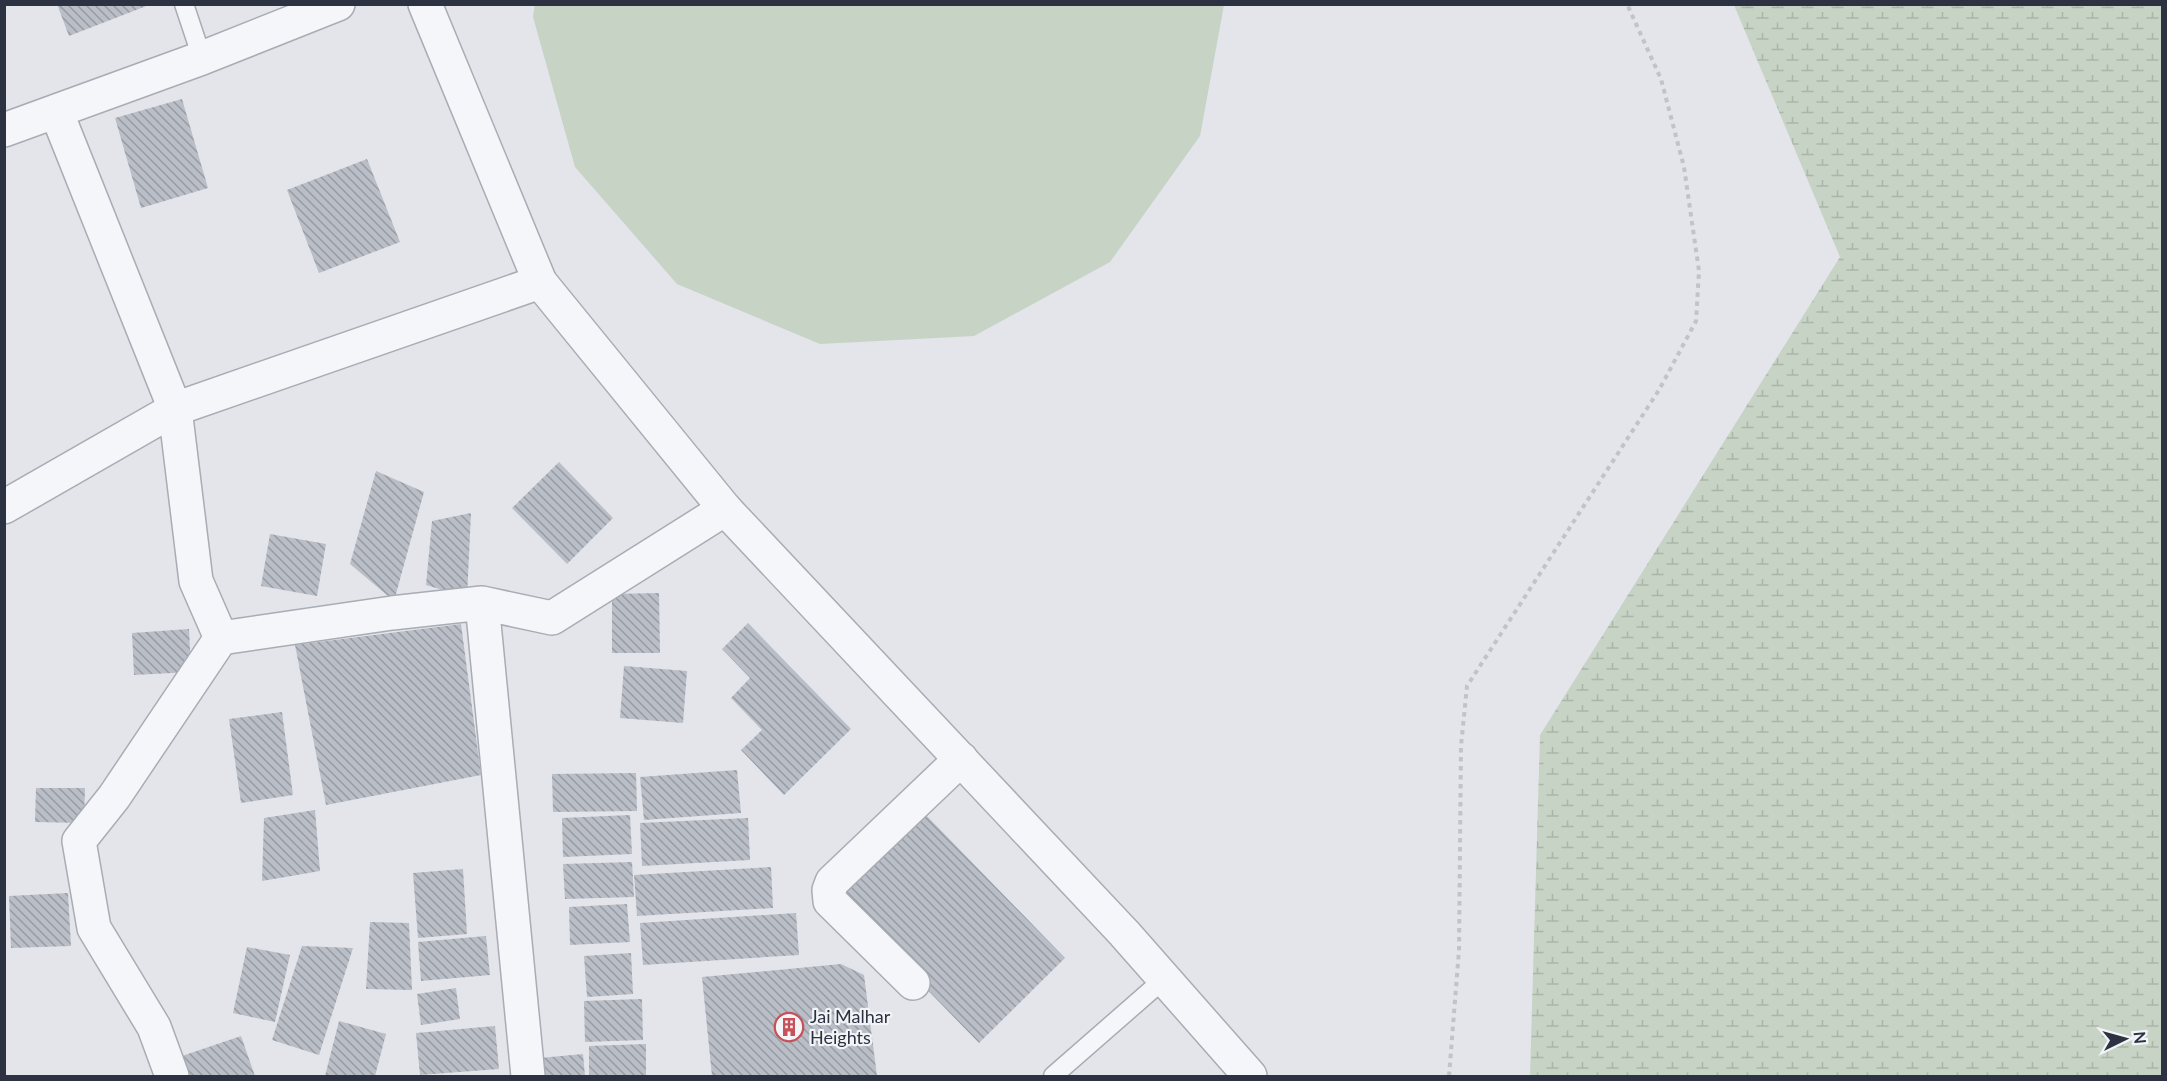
<svg xmlns="http://www.w3.org/2000/svg" width="2167" height="1081" font-family="Lato,sans-serif">
<style>
.wetland{fill:url(#wetland-marsh)}
.pitch{fill:#c7d3c5}
.building{fill:url(#building-back-hatch)}
.lines{fill:none;stroke-linecap:round;stroke-linejoin:round}
.service-casing{stroke:#a8acb4;stroke-width:21}
.minor-casing{stroke:#a8acb4;stroke-width:36}
.tertiary-casing{stroke:#a8acb4;stroke-width:36}
.path{stroke:#c1c3c9;stroke-width:4;stroke-dasharray:4.5 4.5;stroke-linecap:butt}
.service{stroke:#f5f6f9;stroke-width:18}
.minor{stroke:#f5f6f9;stroke-width:33}
.tertiary{stroke:#f5f6f9;stroke-width:33}
.labels{text-anchor:middle;stroke-width:4.5;stroke-linejoin:round;paint-order:stroke}
.poi-label{font-size:18px;fill:#2c3241;stroke:#f2f4f7;text-anchor:start}
</style>
<defs>
<pattern id="wetland-marsh" width="20" height="14" patternUnits="userSpaceOnUse" patternTransform="scale(1.5)"><rect width="20" height="14" fill="#c7d3c5"/><path d="M1 5h8M5 5V1M11 12h8M15 12V8" fill="none" stroke="#abb6aa"/></pattern>
<pattern id="building-back-hatch" width="6" height="6" patternUnits="userSpaceOnUse" patternTransform="scale(1.5)"><rect width="6" height="6" fill="#babec7"/><path d="M-1 5l2 2M0 0l6 6M5-1l2 2" fill="none" stroke="#979ba3"/></pattern>
</defs>
<rect width="100%" height="100%" fill="#e3e5ea"/>
<path class="wetland" d="M1734 5H2162V1076H1530L1540 735 1840 257Z"/>
<path class="pitch" d="M535 4H1224V5L1200 136 1110 262 974 336 820 344 677 284 575 167 533 17Z"/>
<path class="building" d="M57 4H149V5L69 36Z
M182 99 208 188 141 208 115 118Z
M367 159 400 242 319 273 287 190Z
M559 462 613 518 567 564 512 508Z
M376 471 424 492 394 601 350 564Z
M471 513 467 597 426 585 432 521Z
M270 534 326 544 317 596 261 586Z
M659 593 660 653H612V594Z
M748 623 851 729 784 795 741 750 762 730 731 698 750 678 722 649Z
M461 624 481 775 326 805 295 645Z
M189 629 191 672 134 675 132 633Z
M624 666 687 671 683 723 620 718Z
M282 712 293 795 241 803 229 719Z
M737 770 741 813 644 820 640 777Z
M636 773 637 811 553 812 552 774Z
M36 788H85L84 823 35 822Z
M315 810 320 871 262 881 264 818Z
M924 813 1065 958 979 1043 838 898Z
M630 815 632 854 563 857 562 818Z
M748 818 750 860 642 866 640 823Z
M632 862 634 897 565 899 563 864Z
M771 867 773 908 637 916 634 875Z
M463 869 467 934 418 938 413 873Z
M68 893 71 946 11 948 9 896Z
M627 904 630 942 570 945 569 907Z
M796 913 799 955 643 965 640 923Z
M370 922 409 923 412 990 366 989Z
M486 936 490 975 421 981 418 942Z
M302 946 353 948 319 1055 272 1040Z
M247 947 290 955 275 1022 233 1013Z
M631 953 633 994 587 997 584 956Z
M841 964 864 975 877 1076H712L702 977Z
M456 988 460 1019 421 1025 417 994Z
M642 999 643 1040 585 1042 584 1001Z
M339 1021 386 1034 375 1076H325Z
M495 1026 499 1069 420 1075 416 1033Z
M241 1036 255 1076H186L179 1057Z
M646 1044V1076H589V1046Z
M583 1054 585 1076H530L529 1059Z"/>
<g class="lines">
<g class="service-casing">
<path id="service" d="M184 4 202 58
M1053 1076 1164 979"/>
</g>
<g class="minor-casing">
<path id="minor" d="M56 111 175 409 196 581 221 638 114 797 79 841 94 928 154 1027 172 1076
M4 130 202 58 338 4
M4 507 175 409 540 282
M482 603 528 1076
M221 638 392 613 482 603 552 618 725 509
M913 983 830 901 829 890 832 882 961 759"/>
</g>
<g class="tertiary-casing">
<path id="tertiary" d="M425 4 540 282 725 509 1124 933 1250 1076"/>
</g>
<path class="path" d="M1449 1076 1459 950 1461 746 1467 686 1659 390 1696 321 1699 271 1684 167 1661 79 1627 4"/>
<use href="#service" class="service"/>
<use href="#minor" class="minor"/>
<use href="#tertiary" class="tertiary"/>
</g>
<defs>
<g id="building-ring" transform="scale(1.5)"><circle r="9.5" fill="#f2f4f7" stroke="#c65159" stroke-width="1.5"/><path d="M-4-6H4V6H1V3H-1V6H-4ZM-2.5-4.3h1.7v1.8h-1.7ZM.8-4.3h1.7v1.8H.8ZM-2.5-1h1.7V.8h-1.7ZM.8-1h1.7V.8H.8Z" fill="#c65159"/></g>
</defs>
<g fill-rule="evenodd">
<use href="#building-ring" x="789" y="1027"/>
</g>
<g class="labels">
<g class="poi-label">
<text x="810" y="1023">Jai Malhar<tspan x="810" dy="21">Heights</tspan></text>
</g>
</g>
<rect width="2167" height="1081" fill="none" stroke="#2c3241" stroke-width="12"/>
<g transform="translate(2125 1039) rotate(85)" stroke="#f2f4f7" stroke-width="4.5" paint-order="stroke">
<path d="M0-4.5L10 22L0 15L-10 22Z" fill="#2c3241"/>
<text y="-9" font-size="16" font-weight="bold" text-anchor="middle" fill="#2c3241">N</text>
</g>
</svg>
